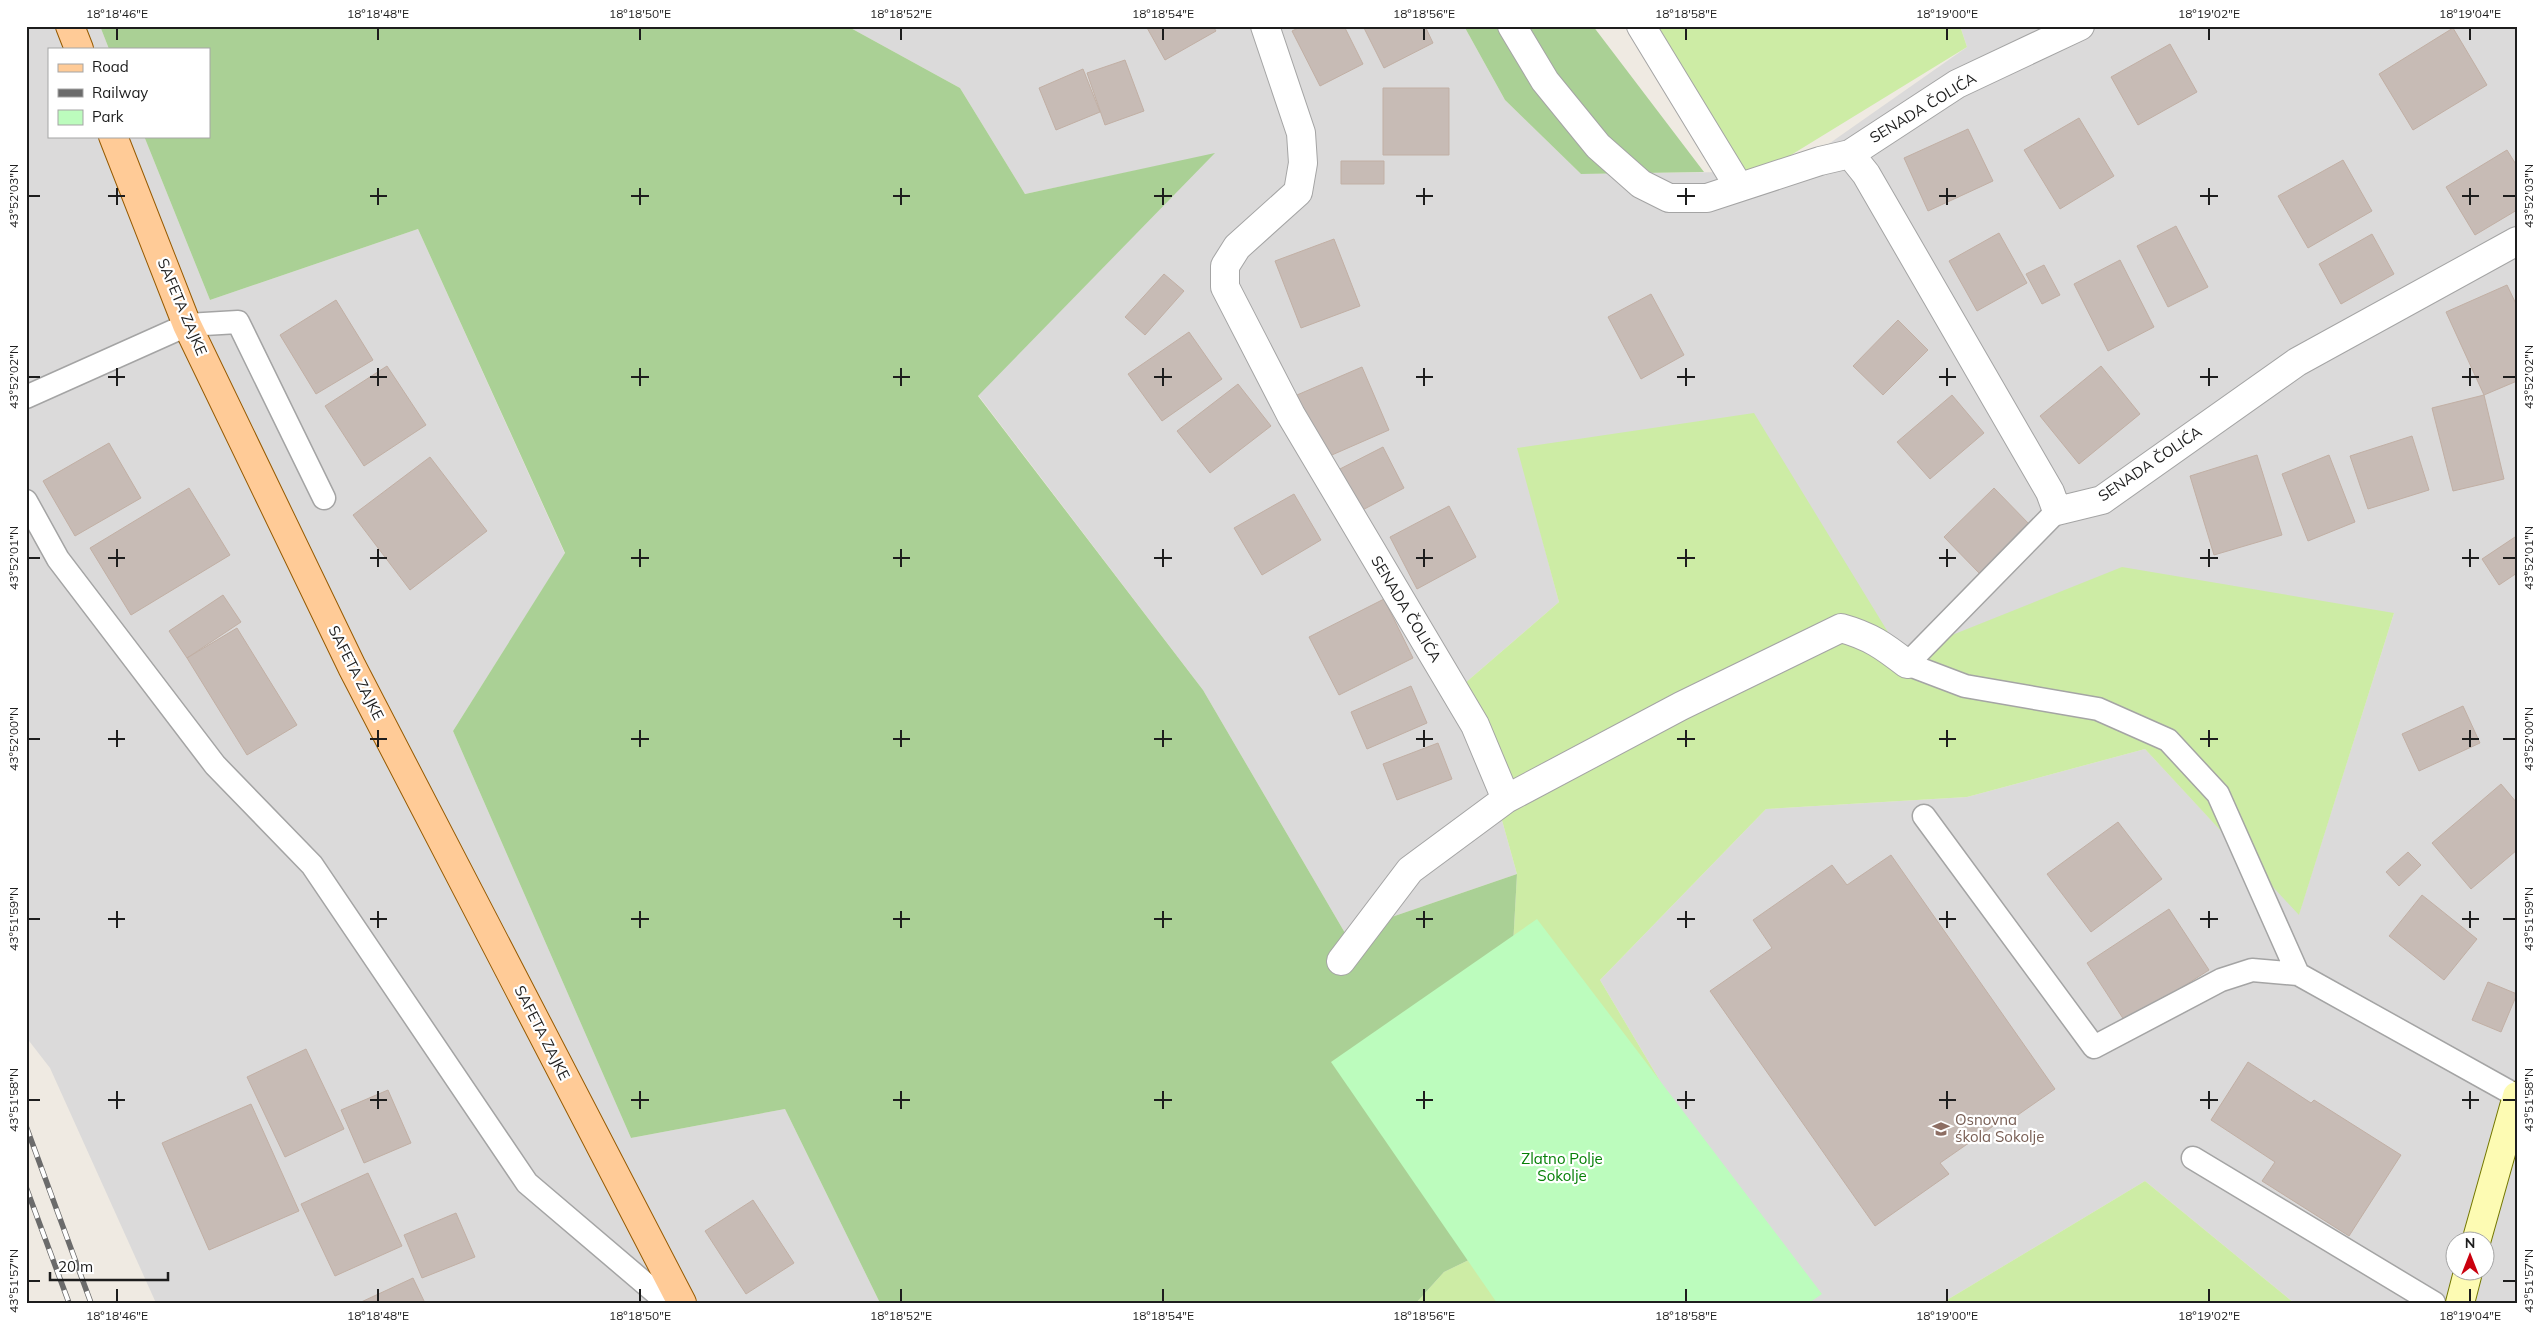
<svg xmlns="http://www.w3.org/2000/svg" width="2543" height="1329" font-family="Mulish,sans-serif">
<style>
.residential{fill:#dbdada;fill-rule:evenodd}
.grass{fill:#cdeca5}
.forest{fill:#aad095}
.park{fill:#bcfcbd}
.building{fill:#c7bbb5;stroke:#c1afa4}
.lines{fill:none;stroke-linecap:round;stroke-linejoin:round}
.lane-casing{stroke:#a4a4a4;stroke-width:25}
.street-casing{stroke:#a4a4a4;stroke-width:30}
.secondary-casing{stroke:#747800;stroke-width:30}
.primary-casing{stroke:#965a00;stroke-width:30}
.lane{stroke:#fff;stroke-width:22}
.street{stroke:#fff;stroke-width:28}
.secondary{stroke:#fdfbb3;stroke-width:28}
.primary{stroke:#ffcb97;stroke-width:28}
.rail-casing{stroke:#6b6b6b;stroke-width:5.5}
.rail{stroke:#fff;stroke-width:4;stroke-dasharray:11;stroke-linecap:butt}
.ticks{fill:none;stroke:#1d1d1d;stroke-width:2}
.labels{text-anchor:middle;stroke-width:4.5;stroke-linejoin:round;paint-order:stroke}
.street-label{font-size:15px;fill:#1d1d1d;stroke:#fff}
.education-label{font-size:15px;fill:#785e54;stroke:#fff;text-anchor:start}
.park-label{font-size:15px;fill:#068007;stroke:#fff}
.neatline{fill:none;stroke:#1d1d1d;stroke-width:2}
.ticks-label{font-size:12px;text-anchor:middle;fill:#1d1d1d}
</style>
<rect width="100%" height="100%" fill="#efeae2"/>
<path class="residential" d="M26 26H100L109 49H49V136H144L210 300 418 229 565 554 453 731 631 1138 785 1109 880 1303H156L50 1068 26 1037Z
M847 26H1464L1505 100 1581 174 1790 171 1967 47 1960 26H2517V1303H2294L2145 1181 1942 1303H1792L1600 980 1766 809 1967 797 2145 749 2299 914 2394 613 1902 655 1518 448 1559 602 1464 684 1517 874 1345 933 1203 690 978 395 1214 154 1025 194 960 88ZM2456 1242H2486V1272H2456Z"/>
<path class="grass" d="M1641 26H1960L1967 47 1739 187Z
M1754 413 1902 655 2122 567 2394 613 2299 915 2145 749 1967 797 1766 809 1600 980 1792 1303 1513 946 1517 874 1464 684 1559 602 1517 448Z
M2145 1181 2294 1303H1942Z
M1475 1257 1515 1303H1416L1444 1272Z"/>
<path class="forest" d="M100 26H847L960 88 1025 194 1215 153 978 396 1203 690 1345 933 1517 874 1513 946 1475 1257 1444 1272 1416 1303H880L785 1109 631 1138 453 731 565 553 418 229 210 300 144 136H209V49H109Z
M1464 26H1593L1704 172 1581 174 1505 100Z"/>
<path class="park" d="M1537 919 1822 1294 1809 1303H1497L1331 1062Z"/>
<path class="building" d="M1146 26H1213L1216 31 1165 60Z
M1302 26H1344L1363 64 1320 86 1292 31Z
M1363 26H1425L1433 43 1384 68Z
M2453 28 2487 85 2413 130 2379 74Z
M2170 44 2197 92 2138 125 2111 77Z
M1125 60 1144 111 1105 125 1087 73Z
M1083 69 1100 112 1056 130 1039 88Z
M1383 88H1449V155H1383Z
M2079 118 2114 176 2060 209 2024 150Z
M1968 129 1993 181 1928 211 1904 158Z
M2507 150 2517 166V210L2475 235 2446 187Z
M2343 160 2372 211 2308 248 2278 196Z
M1341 161H1384V184H1341Z
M2176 226 2208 287 2168 307 2137 246Z
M1999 233 2027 283 1977 311 1949 261Z
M2372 234 2394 274 2341 304 2319 264Z
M1334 239 1360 306 1301 328 1275 261Z
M2120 260 2154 327 2108 351 2074 284Z
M2044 265 2060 295 2042 304 2026 274Z
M1164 274 1184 291 1145 335 1125 317Z
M2507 285 2517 306V381L2484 395 2446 312Z
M1651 294 1684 355 1641 379 1608 317Z
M336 300 373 360 316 394 280 335Z
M1898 320 1928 350 1883 395 1853 366Z
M1189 332 1222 379 1162 421 1128 374Z
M387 366 426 425 364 466 325 406Z
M2101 366 2140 414 2079 464 2040 416Z
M1362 367 1389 430 1325 458 1297 395Z
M1238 384 1271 426 1210 473 1177 431Z
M1952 395 1984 433 1930 479 1897 442Z
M2484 395 2504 479 2453 491 2432 408Z
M2412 436 2429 490 2368 509 2350 456Z
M109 443 141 498 75 536 43 481Z
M1383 447 1404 488 1355 514 1334 472Z
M2257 455 2282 535 2214 555 2190 476Z
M2329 455 2355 522 2308 541 2282 474Z
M430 457 487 531 410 590 353 515Z
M189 488 230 555 131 615 90 548Z
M1994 488 2030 525 1979 573 1944 537Z
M1294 494 1321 540 1262 575 1234 528Z
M1449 506 1476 557 1417 589 1390 537Z
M2515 537 2517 540V573L2499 585 2482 559Z
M223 595 241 622 187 658 169 631Z
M1384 599 1413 658 1339 695 1309 637Z
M237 628 297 725 247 755 187 658Z
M1411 686 1427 723 1367 749 1351 712Z
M2463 706 2480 743 2419 771 2402 734Z
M1438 743 1452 779 1397 800 1383 764Z
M2501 784 2517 803V850L2471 889 2432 843Z
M2118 822 2162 879 2091 932 2047 874Z
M2408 852 2421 865 2399 886 2386 872Z
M1891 855 2055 1089 2002 1126 1999 1122 1940 1163 1949 1174 1875 1226 1710 991 1772 948 1753 920 1832 865 1847 885Z
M2422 895 2477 939 2444 980 2389 936Z
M2169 909 2209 970 2126 1023 2087 963Z
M2488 982 2517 994 2501 1032 2472 1020Z
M306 1049 344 1129 285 1157 247 1077Z
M2248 1062 2311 1103 2314 1100 2401 1155 2349 1236 2262 1181 2275 1162 2211 1120Z
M388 1090 411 1143 364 1163 341 1110Z
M251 1104 299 1211 209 1250 162 1143Z
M368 1173 402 1246 335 1276 301 1204Z
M753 1200 794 1263 746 1294 705 1231Z
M456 1213 475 1257 422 1278 404 1235Z
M413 1278 425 1303H359Z"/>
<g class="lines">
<g class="lane-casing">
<path id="lane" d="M26 397 187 325 238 322 324 498
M26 501 58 559 215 765 312 865 527 1183 668 1303
M2057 511 1907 664 1965 686 2098 709 2168 740 2218 794 2298 974 2517 1096
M1924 816 2094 1047 2221 980 2252 970 2298 974
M2193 1158 2434 1303"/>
</g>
<g class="street-casing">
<path id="street" d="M1265 26 1301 133 1303 163 1298 192 1237 247 1225 266V287L1291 415 1475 725 1506 799
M1512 26 1545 81 1598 146 1641 184 1669 198H1707L1820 161 1850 154 1957 84 2080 26
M1641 26 1739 187
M1850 154 1866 174 2050 492 2057 511 2102 500 2297 362 2517 241
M1341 961 1410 870 1506 799 1681 706 1841 628C1870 636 1884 646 1907 664"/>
</g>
<g class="secondary-casing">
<path id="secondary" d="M2476 1242 2517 1096
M2460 1303 2468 1272"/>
</g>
<g class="primary-casing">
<path id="primary" d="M70 26 79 49
M113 136 187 325 352 667 682 1303"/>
</g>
<use href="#lane" class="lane"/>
<use href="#street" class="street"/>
<use href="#secondary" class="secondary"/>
<use href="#primary" class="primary"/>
<g class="rail-casing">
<path id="rail" d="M26 1126 91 1303
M26 1187 69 1303"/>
</g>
<use href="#rail" class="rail"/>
</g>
<path class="ticks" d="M117 28V40M378 28V40M640 28V40M901 28V40M1163 28V40M1424 28V40M1686 28V40M1947 28V40M2209 28V40M2470 28V40M117 188V205M378 188V205M640 188V205M901 188V205M1163 188V205M1424 188V205M1686 188V205M1947 188V205M2209 188V205M2470 188V205M28 196H40M108 196H125M370 196H387M631 196H649M893 196H910M1154 196H1172M1416 196H1433M1677 196H1695M1939 196H1956M2200 196H2218M2462 196H2479M2503 196H2516M117 368V386M378 368V386M640 368V386M901 368V386M1163 368V386M1424 368V386M1686 368V386M1947 368V386M2209 368V386M2470 368V386M28 377H40M108 377H125M370 377H387M631 377H649M893 377H910M1154 377H1172M1416 377H1433M1677 377H1695M1939 377H1956M2200 377H2218M2462 377H2479M2503 377H2516M117 549V567M378 549V567M640 549V567M901 549V567M1163 549V567M1424 549V567M1686 549V567M1947 549V567M2209 549V567M2470 549V567M28 558H40M108 558H125M370 558H387M631 558H649M893 558H910M1154 558H1172M1416 558H1433M1677 558H1695M1939 558H1956M2200 558H2218M2462 558H2479M2503 558H2516M117 730V747M378 730V747M640 730V747M901 730V747M1163 730V747M1424 730V747M1686 730V747M1947 730V747M2209 730V747M2470 730V747M28 739H40M108 739H125M370 739H387M631 739H649M893 739H910M1154 739H1172M1416 739H1433M1677 739H1695M1939 739H1956M2200 739H2218M2462 739H2479M2503 739H2516M117 911V928M378 911V928M640 911V928M901 911V928M1163 911V928M1424 911V928M1686 911V928M1947 911V928M2209 911V928M2470 911V928M28 919H40M108 919H125M370 919H387M631 919H649M893 919H910M1154 919H1172M1416 919H1433M1677 919H1695M1939 919H1956M2200 919H2218M2462 919H2479M2503 919H2516M117 1091V1109M378 1091V1109M640 1091V1109M901 1091V1109M1163 1091V1109M1424 1091V1109M1686 1091V1109M1947 1091V1109M2209 1091V1109M2470 1091V1109M28 1100H40M108 1100H125M370 1100H387M631 1100H649M893 1100H910M1154 1100H1172M1416 1100H1433M1677 1100H1695M1939 1100H1956M2200 1100H2218M2462 1100H2479M2503 1100H2516M28 1281H40M2503 1281H2516M117 1289V1302M378 1289V1302M640 1289V1302M901 1289V1302M1163 1289V1302M1424 1289V1302M1686 1289V1302M1947 1289V1302M2209 1289V1302M2470 1289V1302"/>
<defs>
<g id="school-bare" transform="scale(1.35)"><path d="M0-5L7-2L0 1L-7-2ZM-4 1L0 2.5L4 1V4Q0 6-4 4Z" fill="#8d6e63" stroke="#fff" stroke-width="2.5" paint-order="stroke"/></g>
</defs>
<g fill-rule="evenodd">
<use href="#school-bare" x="1941" y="1129"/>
</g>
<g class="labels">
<g class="street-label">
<text transform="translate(1923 108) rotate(-31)" y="5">SENADA ČOLIĆA</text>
<text transform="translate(182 307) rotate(67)" y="5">SAFETA ZAJKE</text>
<text transform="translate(2150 464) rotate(-34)" y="5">SENADA ČOLIĆA</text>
<text transform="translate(1406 609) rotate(59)" y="5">SENADA ČOLIĆA</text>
<text transform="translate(356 673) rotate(63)" y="5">SAFETA ZAJKE</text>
<text transform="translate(542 1033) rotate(63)" y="5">SAFETA ZAJKE</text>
</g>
<g class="education-label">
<text x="1955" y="1125">Osnovna<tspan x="1955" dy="17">śkola Sokolje</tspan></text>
</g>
<g class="park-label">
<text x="1562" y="1164">Zlatno Polje<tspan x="1562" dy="17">Sokolje</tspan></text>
</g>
</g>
<rect width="2543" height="1329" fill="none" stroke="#ffffff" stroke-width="55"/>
<rect x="48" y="48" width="162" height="90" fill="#ffffff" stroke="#a5a5a5"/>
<rect x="58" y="64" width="25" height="8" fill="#ffcb97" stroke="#a5a5a5"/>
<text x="92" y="72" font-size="15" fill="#1d1d1d">Road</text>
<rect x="58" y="89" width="25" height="8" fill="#6b6b6b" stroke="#a5a5a5"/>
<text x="92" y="98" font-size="15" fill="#1d1d1d">Railway</text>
<rect x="58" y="110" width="25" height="15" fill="#bcfcbd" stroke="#a5a5a5"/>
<text x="92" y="122" font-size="15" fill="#1d1d1d">Park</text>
<g transform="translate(2470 1256)"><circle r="24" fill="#ffffff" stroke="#a5a5a5"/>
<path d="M0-4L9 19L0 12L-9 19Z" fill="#ca000e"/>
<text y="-8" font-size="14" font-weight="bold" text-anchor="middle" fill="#1d1d1d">N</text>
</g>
<path d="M50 1272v8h118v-8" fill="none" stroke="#1d1d1d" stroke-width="2.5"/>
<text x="58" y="1272" font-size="15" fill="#1d1d1d" stroke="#ffffff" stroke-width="4" paint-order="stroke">20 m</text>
<rect x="28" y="28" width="2488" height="1274" class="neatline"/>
<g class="ticks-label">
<text x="117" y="18">18°18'46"E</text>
<text x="378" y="18">18°18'48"E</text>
<text x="640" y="18">18°18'50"E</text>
<text x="901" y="18">18°18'52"E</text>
<text x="1163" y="18">18°18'54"E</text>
<text x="1424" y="18">18°18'56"E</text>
<text x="1686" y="18">18°18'58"E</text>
<text x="1947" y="18">18°19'00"E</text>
<text x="2209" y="18">18°19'02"E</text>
<text x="2470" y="18">18°19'04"E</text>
<text transform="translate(14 196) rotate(-90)" y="4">43°52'03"N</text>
<text transform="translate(2529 196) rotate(-90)" y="4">43°52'03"N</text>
<text transform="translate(14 377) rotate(-90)" y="4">43°52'02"N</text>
<text transform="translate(2529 377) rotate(-90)" y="4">43°52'02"N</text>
<text transform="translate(14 558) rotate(-90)" y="4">43°52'01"N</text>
<text transform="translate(2529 558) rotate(-90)" y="4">43°52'01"N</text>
<text transform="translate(14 739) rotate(-90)" y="4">43°52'00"N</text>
<text transform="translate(2529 739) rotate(-90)" y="4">43°52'00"N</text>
<text transform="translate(14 919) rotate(-90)" y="4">43°51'59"N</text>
<text transform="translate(2529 919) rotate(-90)" y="4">43°51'59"N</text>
<text transform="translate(14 1100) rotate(-90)" y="4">43°51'58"N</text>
<text transform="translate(2529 1100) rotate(-90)" y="4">43°51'58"N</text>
<text transform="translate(14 1281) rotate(-90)" y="4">43°51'57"N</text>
<text transform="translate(2529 1281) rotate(-90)" y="4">43°51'57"N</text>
<text x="117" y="1320">18°18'46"E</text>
<text x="378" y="1320">18°18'48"E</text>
<text x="640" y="1320">18°18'50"E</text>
<text x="901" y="1320">18°18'52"E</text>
<text x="1163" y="1320">18°18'54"E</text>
<text x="1424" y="1320">18°18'56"E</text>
<text x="1686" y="1320">18°18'58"E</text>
<text x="1947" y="1320">18°19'00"E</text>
<text x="2209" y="1320">18°19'02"E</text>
<text x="2470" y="1320">18°19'04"E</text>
</g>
</svg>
